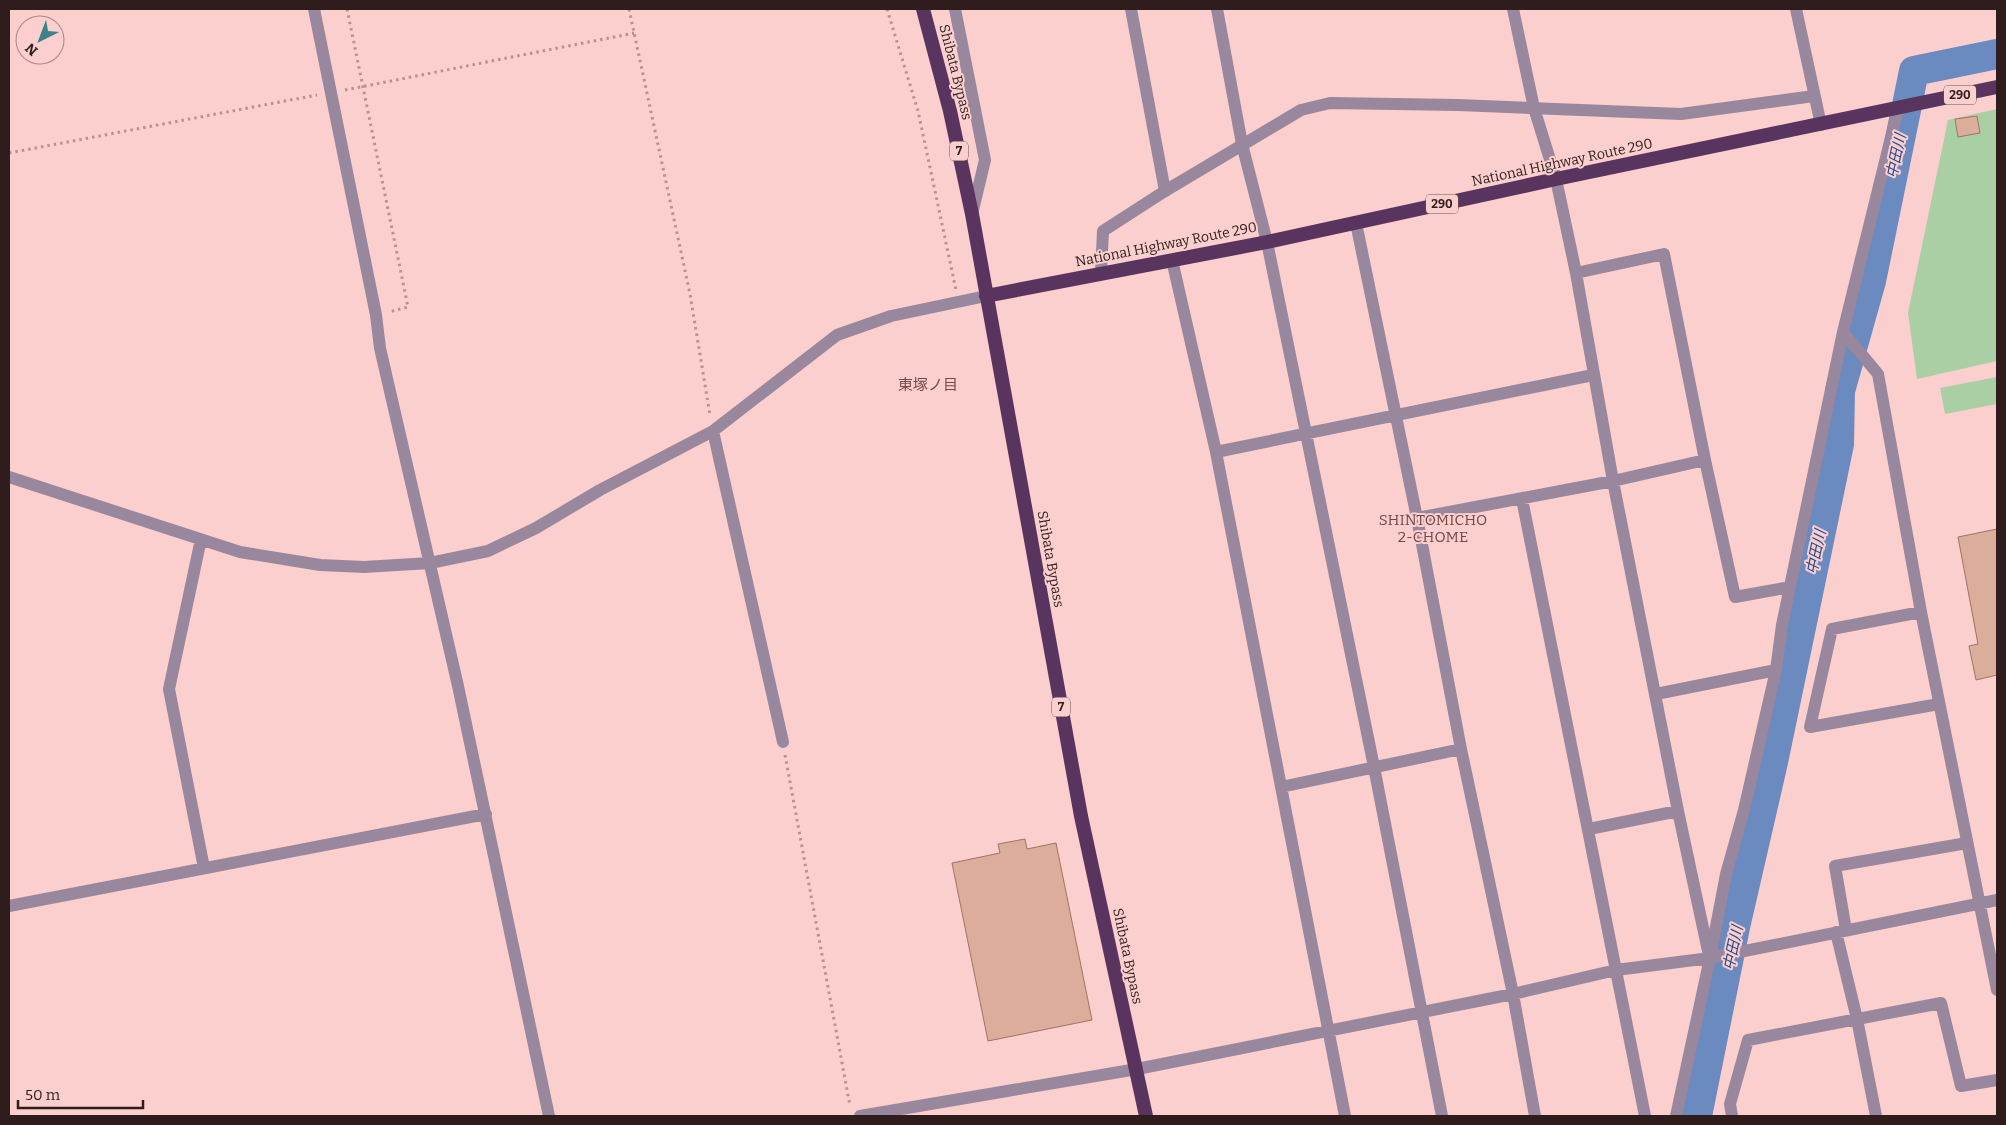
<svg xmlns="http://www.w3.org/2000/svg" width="2006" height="1125" font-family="Bitter,'Noto Sans JP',serif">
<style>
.pitch{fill:#aacfa4}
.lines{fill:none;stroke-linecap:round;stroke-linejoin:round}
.river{stroke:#6b8abf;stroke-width:30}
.building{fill:#ddad9c;stroke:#9f7363}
.path{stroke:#b69392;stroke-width:3;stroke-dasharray:2.5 4;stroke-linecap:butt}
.minor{stroke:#99879d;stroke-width:12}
.tertiary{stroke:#99879d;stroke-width:12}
.trunk{stroke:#58345e;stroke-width:14}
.labels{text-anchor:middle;stroke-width:4;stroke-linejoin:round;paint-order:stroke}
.shield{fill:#facfce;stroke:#6c5251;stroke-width:1}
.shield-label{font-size:12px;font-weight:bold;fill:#2f1c1c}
.street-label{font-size:14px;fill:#2f1c1c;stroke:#facfce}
.water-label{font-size:15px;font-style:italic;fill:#224789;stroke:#facfce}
.neighbourhood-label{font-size:15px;fill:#744847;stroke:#facfce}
</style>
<rect width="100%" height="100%" fill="#facfce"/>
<path class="pitch" d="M1997 109V361L1917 379 1908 313 1948 120Z
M1997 377V404L1945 414 1940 388Z"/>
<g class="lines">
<path class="river" d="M1697 1116 1735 927 1773 762 1839 444 1840 391 1871 281 1914 71 1997 54"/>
</g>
<path class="building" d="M1977 116 1980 133 1958 137 1955 119Z
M1997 529V675L1976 680 1969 646 1978 644 1958 537Z
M1025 839 1027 849 1056 843 1092 1020 988 1041 952 863 1000 853 998 844Z"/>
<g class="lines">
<path class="path" d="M347 9 408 307 389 312
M629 9 690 294 710 415
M887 9 918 111 956 290
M345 90 634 33
M9 153 317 95
M785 755 850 1106"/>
<path class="minor" d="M314 9 376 315 380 348 458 686 549 1116
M955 9 985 160 972 214
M1131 9 1165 191
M1217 9 1242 144 1267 242 1374 767 1442 1116
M1513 9 1534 108 1556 179 1576 273 1613 481 1678 811 1708 951
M1796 9 1821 125
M1356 223 1417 518 1461 749 1513 994 1535 1116
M1172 260 1216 452 1345 1116
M1576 273 1664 254 1705 460 1735 597 1790 587
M1843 332 1878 374 1921 612 1997 990
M713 431 783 742
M1216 452 1593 375
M9 477 240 552 320 565 364 567 430 563 488 551 536 528 600 490 713 431 837 335 891 316 986 296
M1522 499 1645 1116
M1417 518 1613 481 1705 460
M201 539 169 689 204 868
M1921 612 1832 629 1810 727 1939 704
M1656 694 1776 670
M1281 787 1461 749
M1589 829 1678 811
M9 906 486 814
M1846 930 1835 866 1967 843
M1836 932 1857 1019 1876 1116
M860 1116 1137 1069 1513 994 1616 970 1710 958 1997 900
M1676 1116 1710 958 1726 874 1744 810 1776 670 1782 625 1843 332 1898 109
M1732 1116 1730 1104 1748 1040 1941 1003 1961 1086 1997 1080"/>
<path class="tertiary" d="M1101 272 1103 231 1165 191 1301 110 1330 103 1458 105 1681 114 1814 96"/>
<path class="trunk" d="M923 9 950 111 972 214 1081 816 1146 1116
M986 296 1267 242 1556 179 1997 87"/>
</g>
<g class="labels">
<g class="shield">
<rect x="1944" y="85.5" width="32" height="19" rx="4"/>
<rect x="950" y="141.5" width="18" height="19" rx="4"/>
<rect x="1426" y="194.5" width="32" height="19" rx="4"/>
<rect x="1052" y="697.5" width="18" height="19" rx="4"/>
</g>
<g class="shield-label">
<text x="1960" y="99">290</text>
<text x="959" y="155">7</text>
<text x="1442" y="208">290</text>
<text x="1061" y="711">7</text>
</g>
<g class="street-label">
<text transform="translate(956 72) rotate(76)" y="5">Shibata Bypass</text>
<text transform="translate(1562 162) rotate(-12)" y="5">National Highway Route 290</text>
<text transform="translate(1166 244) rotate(-11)" y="5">National Highway Route 290</text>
<text transform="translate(1051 559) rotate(80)" y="5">Shibata Bypass</text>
<text transform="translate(1128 956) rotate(78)" y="5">Shibata Bypass</text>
</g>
<g class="water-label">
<text transform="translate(1896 156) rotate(-78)" y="5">中田川</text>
<text transform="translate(1816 552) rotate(-78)" y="5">中田川</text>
<text transform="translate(1733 948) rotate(-78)" y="5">中田川</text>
</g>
<g class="neighbourhood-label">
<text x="928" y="390">東塚ノ目</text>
<text x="1433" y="525">SHINTOMICHO<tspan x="1433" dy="17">2-CHOME</tspan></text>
</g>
</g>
<rect width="2006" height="1125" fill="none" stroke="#2f1c1c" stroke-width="20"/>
<g transform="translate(40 40) rotate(222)"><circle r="24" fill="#facfce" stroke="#a98787"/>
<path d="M0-4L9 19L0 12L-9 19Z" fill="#3b8387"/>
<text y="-8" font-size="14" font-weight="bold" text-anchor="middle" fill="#2f1c1c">N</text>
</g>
<path d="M18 1100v8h125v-8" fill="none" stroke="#2f1c1c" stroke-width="2.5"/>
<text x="25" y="1100" font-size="15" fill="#2f1c1c" stroke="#facfce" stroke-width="4" paint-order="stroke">50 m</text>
</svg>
